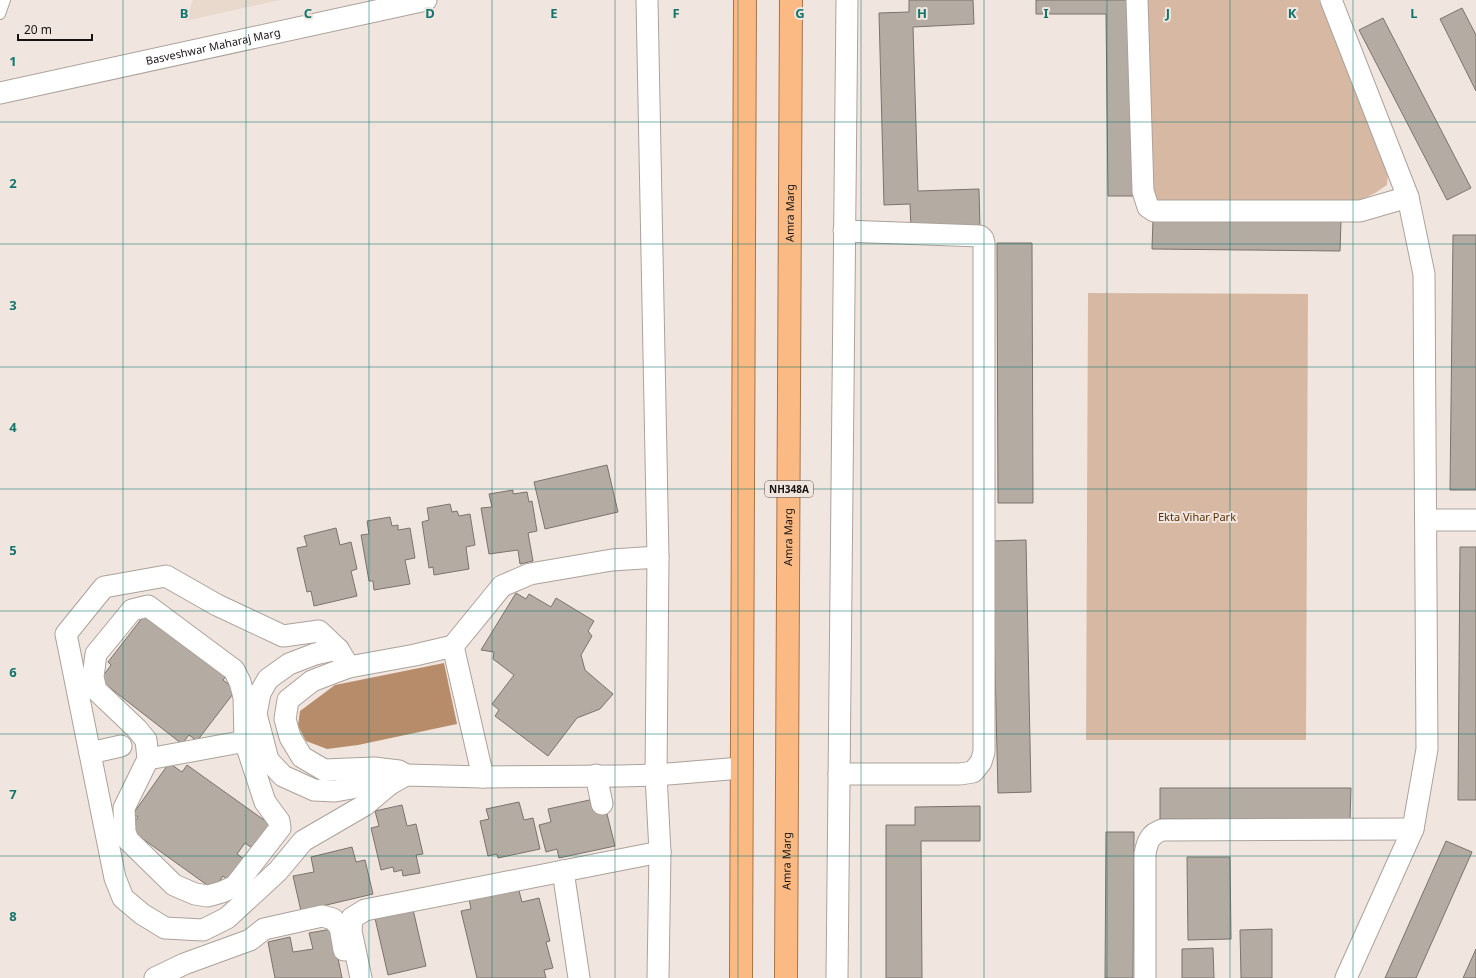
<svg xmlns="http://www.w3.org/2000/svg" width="1476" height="978" font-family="'Noto Sans',sans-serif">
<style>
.built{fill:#e9d8cc}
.green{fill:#d7b9a3}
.water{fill:#b78c6b}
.building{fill:#b4aba3;stroke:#7c736c}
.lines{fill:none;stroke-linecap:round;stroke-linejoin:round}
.service-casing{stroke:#aba29b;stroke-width:12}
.minor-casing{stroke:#aba29b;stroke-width:23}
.trunk-casing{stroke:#aa7447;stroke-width:24}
.service{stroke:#fff;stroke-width:10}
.minor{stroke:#fff;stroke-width:21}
.trunk{stroke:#fbba84;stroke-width:22}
.grid{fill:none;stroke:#0f766e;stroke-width:1;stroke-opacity:0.55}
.labels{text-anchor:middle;stroke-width:4;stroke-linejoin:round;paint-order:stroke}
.shield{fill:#f1e6df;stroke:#58524e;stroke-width:1}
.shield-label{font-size:10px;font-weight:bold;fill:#161310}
.street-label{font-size:11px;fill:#161310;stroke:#f1e6df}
.park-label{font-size:11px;fill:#5a2f05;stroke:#f1e6df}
.grid-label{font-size:13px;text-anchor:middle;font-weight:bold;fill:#0f766e;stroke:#f1e6df;stroke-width:4;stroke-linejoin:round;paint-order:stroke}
</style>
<rect width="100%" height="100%" fill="#f1e6df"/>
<path class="built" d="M193 0H280L185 21Z"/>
<path class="green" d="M1145 0H1319L1388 172 1387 185 1375 193 1359 201 1153 203Z
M1088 293 1308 294 1306 740H1086Z"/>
<path class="water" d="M444 663 457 724 358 745 327 749 306 741 298 726 300 711 335 685Z"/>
<path class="building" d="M909 0H973L974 24 913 27 918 191 979 189 980 228 911 230 910 204 884 205 879 13 909 12Z
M1036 0H1134L1136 196H1108L1106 14H1036Z
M1462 8 1476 35V91L1440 19Z
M1383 18 1471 188 1447 200 1359 30Z
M1153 219 1341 221 1340 251 1152 249Z
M1453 235H1476V490H1450Z
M997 243H1032L1033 503H998Z
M607 465 618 512 545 529 534 482Z
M513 490V494L527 492 529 502 532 501 537 531 528 533 533 561 520 564 518 550 489 554 481 508 492 507 489 494Z
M450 504 452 512 457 511 459 516 470 514 475 545 466 547 469 569 434 575 433 567 429 568 422 522 429 520 427 508Z
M390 517 392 526 398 525V530L410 528 415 558 405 560 410 584 374 590 373 581H369L361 535 369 534 367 521Z
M336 528 340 545 351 542 357 569 351 571 357 596 314 606 311 591 307 592 297 548 307 546 304 536Z
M1026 540 1031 792 998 793 992 541Z
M1460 547H1476V800H1458Z
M516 593 526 599 529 594 551 607 556 598 594 621 588 631 592 636 581 655 585 670 613 694 600 709 577 718 548 756 495 716 499 710 492 704 514 675 493 659 494 652 481 650Z
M146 613 227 675 223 680 236 690 197 741 189 735 182 744 100 680 111 665 108 662Z
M169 763 182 772 187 765 264 820 267 815 276 822 255 850 245 843 237 854 247 861 231 882 223 876 214 890 129 829 138 817 133 814Z
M1160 788H1351L1350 819H1160Z
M594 799 606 810 615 846 559 858 557 849 546 852 539 825 551 822 548 809Z
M519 802 524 820 533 818 540 849 498 858 497 854 488 856 480 821 489 819 486 809Z
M402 805 407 826 416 824 423 854 416 855 420 873 403 876 402 870 394 872 393 867 381 870 371 828 379 826 375 811Z
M980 806V841H921L922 978H886V825H915V807Z
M1106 832H1134L1133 978H1105Z
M1446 841 1472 852 1416 978H1385Z
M352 847 356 862 365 860 373 894 301 911 293 876 314 872 311 857Z
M1187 857H1230L1231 939 1188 940Z
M518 887 522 902 539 898 550 941 546 942 553 968 544 970 546 978H477L461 911 471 909 469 899Z
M412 905 426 966 388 975 374 914Z
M332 929 342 978H275L268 942 290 937 293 952 313 949 309 933Z
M1272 929V978H1241L1240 930Z
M1213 948 1214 978H1182V949Z
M1476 949V978H1463Z"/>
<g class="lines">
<g class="service-casing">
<path id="service" d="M0 14 5 0"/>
</g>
<g class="minor-casing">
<g id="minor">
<path d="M647 0 658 557 656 775 660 852 658 978"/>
<path d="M1137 0 1143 191 1148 207 1154 211H1360L1408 197"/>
<path d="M1331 0 1408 197 1424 274 1427 749 1413 829 1346 978"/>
<path id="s1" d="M0 93 426 0"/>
<path d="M1426 520H1476"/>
<path d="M453 646 483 777"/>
<path d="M338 649 315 654 289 664 268 679 260 693 256 714 268 760 283 776 314 790 335 791 374 784H390"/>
<path d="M349 667 338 649 319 631 283 636 217 605 166 576 104 587 66 634 115 878 123 898 142 914 165 928 203 930 227 918 278 871 303 841 365 805 390 784 406 775 483 777 621 776 656 775 741 768"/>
<path d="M90 753 121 746"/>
<path d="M148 759 124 808 125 832 128 840 174 885 195 894 208 896 222 892 235 886 280 828 279 821 265 802 245 741 244 697 240 682 234 670 148 606 132 610 96 654 93 677 96 690 137 729 146 740 148 759 262 738"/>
<path d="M839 774H960L973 772 981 762 984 752V243L983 239 980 236 844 231"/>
<path d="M406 775 399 771 374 768 324 770 302 757 290 737 285 719 288 700 312 681 330 674 349 667 415 655 453 646 502 586 530 574 612 560 658 557"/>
<path d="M596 775 602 804"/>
<path d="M563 871 579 978"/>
<path d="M155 978 184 964 250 940 264 929 322 916 333 919 340 927 344 950"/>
<path d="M361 978 351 931 352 918 365 910 660 852"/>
<path d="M837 978 847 0"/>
<path d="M1145 978V854C1147 842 1150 834 1162 830L1413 829"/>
</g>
</g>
<g class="trunk-casing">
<g id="trunk">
<path d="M741 978 745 0"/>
<path id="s2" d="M786 978 791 0"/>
</g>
</g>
<use href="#service" class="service"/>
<use href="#minor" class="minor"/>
<use href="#trunk" class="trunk"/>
</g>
<path class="grid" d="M123 0V978M246 0V978M369 0V978M492 0V978M615 0V978M738 0V978M861 0V978M984 0V978M1107 0V978M1230 0V978M1353 0V978M0 122H1476M0 244H1476M0 367H1476M0 489H1476M0 611H1476M0 734H1476M0 856H1476"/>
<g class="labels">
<rect class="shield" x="765" y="481" width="48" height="16" rx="3"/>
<g class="shield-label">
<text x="789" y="493">NH348A</text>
</g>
<g class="street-label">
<text dy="4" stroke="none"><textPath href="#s1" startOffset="218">Basveshwar Maharaj Marg</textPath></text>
<text dy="4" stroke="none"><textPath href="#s2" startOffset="765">Amra Marg</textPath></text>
<text dy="4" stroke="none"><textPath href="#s2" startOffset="441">Amra Marg</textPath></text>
<text dy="4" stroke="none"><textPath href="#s2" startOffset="117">Amra Marg</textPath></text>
</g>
<g class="park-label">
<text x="1197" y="521">Ekta Vihar Park</text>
</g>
</g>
<g class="grid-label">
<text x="184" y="18">B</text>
<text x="308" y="18">C</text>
<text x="430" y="18">D</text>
<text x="554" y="18">E</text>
<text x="676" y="18">F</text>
<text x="800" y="18">G</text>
<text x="922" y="18">H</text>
<text x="1046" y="18">I</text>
<text x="1168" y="18">J</text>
<text x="1292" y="18">K</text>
<text x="1414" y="18">L</text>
<text x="13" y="66">1</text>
<text x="13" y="188">2</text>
<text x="13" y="310">3</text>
<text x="13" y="432">4</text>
<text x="13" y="555">5</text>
<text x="13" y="677">6</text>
<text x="13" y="799">7</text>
<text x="13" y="921">8</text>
</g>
<path d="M18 34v6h74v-6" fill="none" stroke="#161310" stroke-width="2"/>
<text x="24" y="34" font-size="12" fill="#161310" stroke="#f1e6df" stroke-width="3" paint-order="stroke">20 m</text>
</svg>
